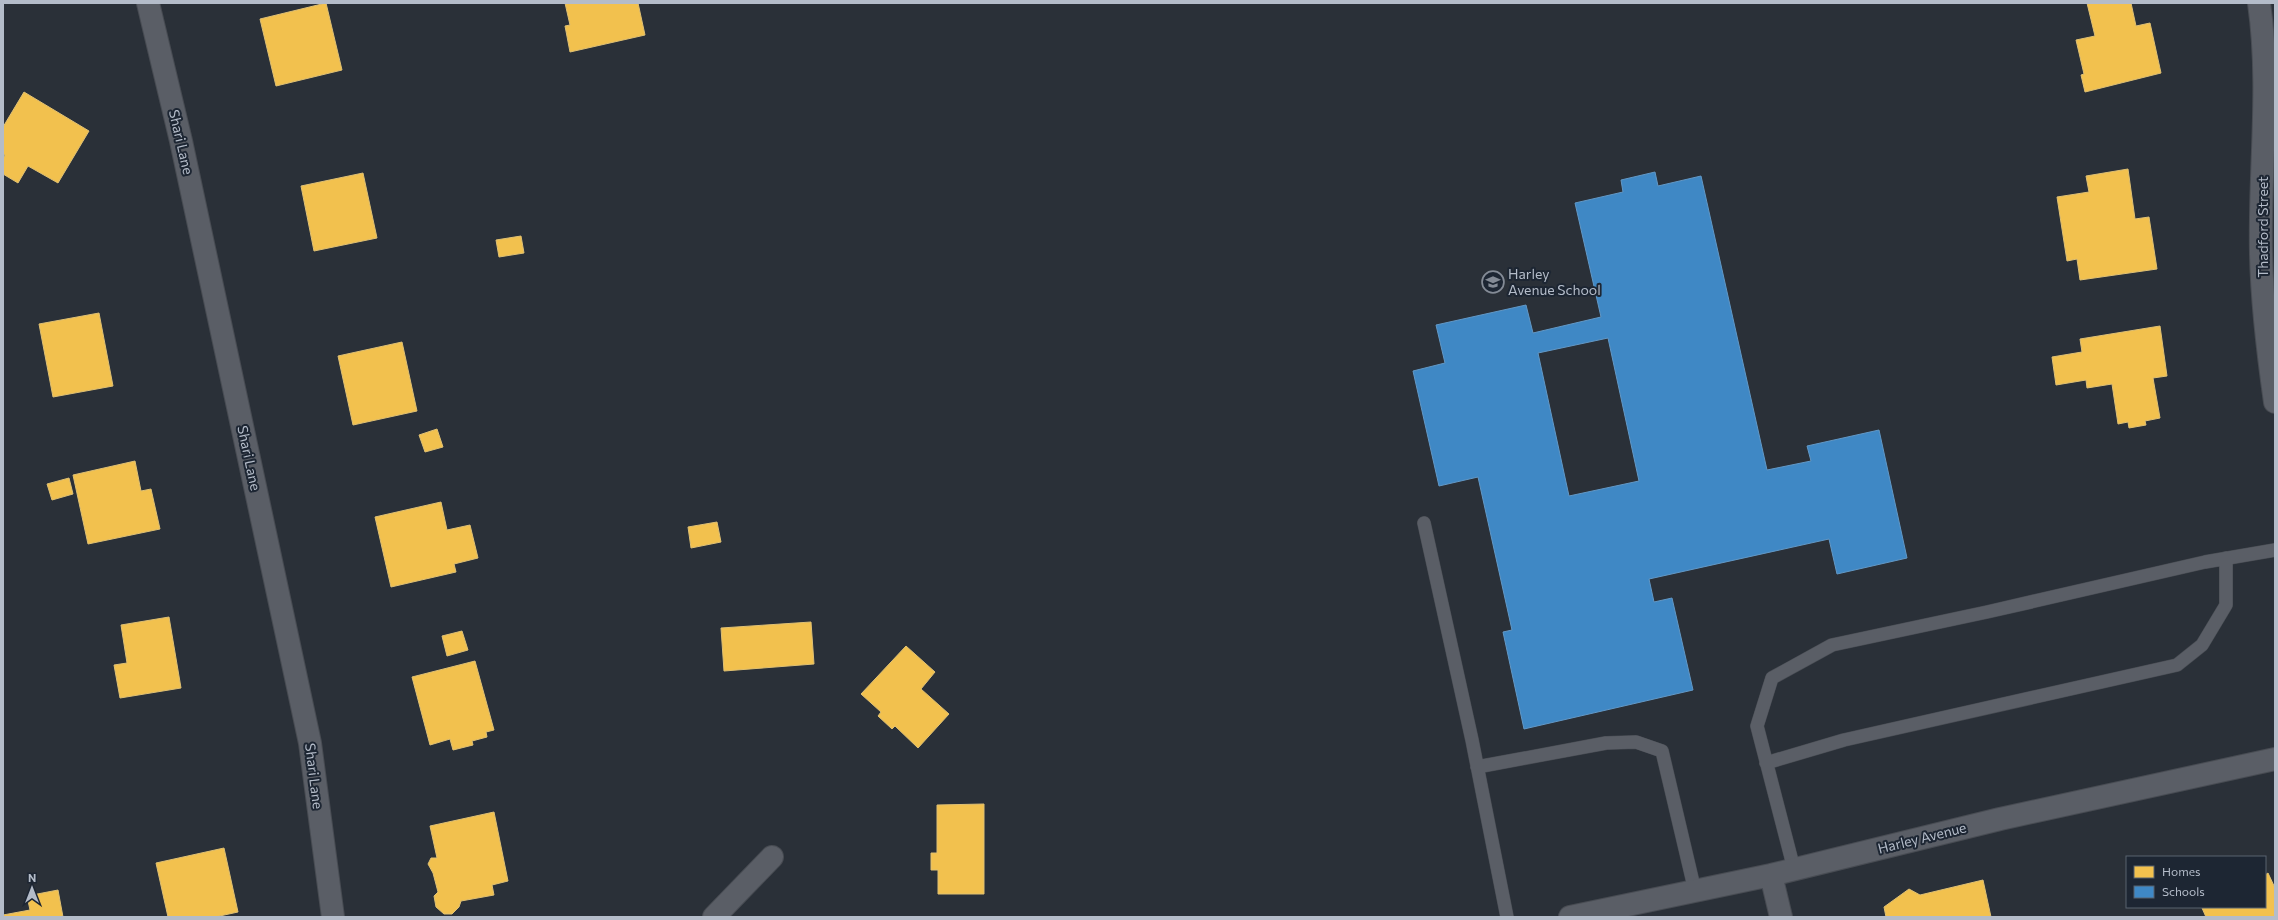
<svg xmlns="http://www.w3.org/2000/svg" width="2278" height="920" font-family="Commissioner,sans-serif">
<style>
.homes{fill:#f2c14e;stroke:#dfc073}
.schools{fill:#3f88c5;stroke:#6298c6;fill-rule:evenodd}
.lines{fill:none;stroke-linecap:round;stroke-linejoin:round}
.service-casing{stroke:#484c53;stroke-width:14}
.minor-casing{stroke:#484c53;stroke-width:24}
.service{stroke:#5a5e66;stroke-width:13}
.minor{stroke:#5a5e66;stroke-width:22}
.labels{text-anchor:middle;stroke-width:4;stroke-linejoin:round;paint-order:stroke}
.street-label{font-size:14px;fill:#b4bcc9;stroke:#1d2633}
.poi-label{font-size:14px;fill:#b4bcc9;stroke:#1d2633;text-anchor:start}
</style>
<rect width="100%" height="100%" fill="#2a3038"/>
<path class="homes" d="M326 3 342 70 276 86 260 19Z
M565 3H638L645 35 570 52 565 26 570 25Z
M2087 3H2131L2136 26 2150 23 2161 73 2085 92 2081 75 2084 74 2076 40 2095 36Z
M24 92 89 131 58 183 28 166 18 183 3 174V159L5 155 3 154V127Z
M2128 169 2135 219 2149 217 2157 269 2080 280 2077 259 2067 261 2057 197 2089 192 2086 176Z
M363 173 377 238 314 251 301 186Z
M521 236 524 253 499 257 496 240Z
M99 313 113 386 53 397 39 324Z
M2160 326 2167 376 2153 378 2160 418 2145 421 2146 425 2129 428 2128 422 2118 424 2112 384 2087 388 2086 380 2056 385 2052 357 2082 352 2080 339Z
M402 342 417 411 353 425 338 356Z
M437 429 443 447 425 452 419 435Z
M135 461 141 491 151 489 160 529 88 544 73 475Z
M69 478 73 494 52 500 47 484Z
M441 502 447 530 470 525 478 558 454 564 456 572 391 587 375 517Z
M717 522 721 542 691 548 688 527Z
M169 617 181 688 120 698 114 665 127 663 121 625Z
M811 622 814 664 724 671 721 628Z
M462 631 468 650 447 656 442 636Z
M906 646 935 672 921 689 949 714 918 748 895 726 892 729 878 716 881 712 861 694Z
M475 661 494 730 486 732 487 737 472 741 473 745 453 750 450 739 430 745 412 677Z
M984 804V894H938V870H931V853H937V805Z
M494 812 508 881 492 885 494 895 461 901 459 907 452 914H444L436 907 434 896 438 892 433 873 428 864 431 858H437L430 826Z
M224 848 238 912 215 917H168L156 863Z
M2268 873 2275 888V917H2206L2202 908 2205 907H2265V875Z
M1983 880 1991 917H1886L1884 907 1909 889 1920 895Z
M58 890 63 917H3V915L30 910 27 896Z"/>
<path class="schools" d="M1655 172 1658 186 1701 176 1767 470 1811 461 1807 446 1879 430 1907 558 1837 574 1829 539 1649 579 1654 602 1672 598 1693 690 1524 729 1503 632 1512 630 1478 477 1439 486 1413 371 1445 363 1436 325 1526 305 1533 333 1601 317 1575 203 1623 192 1621 180ZM1608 338 1639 481 1569 496 1538 353Z"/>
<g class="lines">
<g class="service-casing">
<path id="service" d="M1424 523 1472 740 1507 917
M1766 763 1844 740 2177 665 2202 645 2226 605V558
M1477 767 1606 743 1636 742 1662 751 1695 891
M1794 869 1757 726 1772 678 1832 645 1987 612 2205 562 2275 550"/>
</g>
<g class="minor-casing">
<path id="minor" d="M148 3 181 141 310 743 333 917
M2259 3C2271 87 2259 170 2261 254 2262 304 2268 353 2275 402
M1771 875 1781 917
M714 917 772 857
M1570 917 1771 875 2000 819 2275 759"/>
</g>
<use href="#service" class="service"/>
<use href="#minor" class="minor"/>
</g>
<defs>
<g id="school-ring" transform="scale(1.15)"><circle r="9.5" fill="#1d2633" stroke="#848b96" stroke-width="1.5"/><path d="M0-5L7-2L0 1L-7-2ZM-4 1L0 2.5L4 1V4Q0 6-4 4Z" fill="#848b96"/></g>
</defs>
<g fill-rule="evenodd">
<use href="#school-ring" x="1493" y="282"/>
</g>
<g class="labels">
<g class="street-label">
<text transform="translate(181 142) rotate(77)" y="5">Shari Lane</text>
<text transform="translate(2263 227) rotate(-90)" y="5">Thadford Street</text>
<text transform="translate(249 458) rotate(78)" y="5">Shari Lane</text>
<text transform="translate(314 776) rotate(83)" y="5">Shari Lane</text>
<text transform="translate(1922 838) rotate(-14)" y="5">Harley Avenue</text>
</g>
<g class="poi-label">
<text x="1508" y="279">Harley<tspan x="1508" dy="16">Avenue School</tspan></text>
</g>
</g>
<rect width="2278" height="920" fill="none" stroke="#b4bcc9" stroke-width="8"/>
<rect x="2126" y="856" width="140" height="52" fill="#1d2633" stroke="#59626f"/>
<rect x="2134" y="866" width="20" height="12" fill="#f2c14e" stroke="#59626f"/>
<text x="2162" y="876" font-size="12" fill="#b4bcc9">Homes</text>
<rect x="2134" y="886" width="20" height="12" fill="#3f88c5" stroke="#59626f"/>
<text x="2162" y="896" font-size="12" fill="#b4bcc9">Schools</text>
<g transform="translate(32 888)" stroke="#1d2633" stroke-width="3" paint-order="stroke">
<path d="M0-3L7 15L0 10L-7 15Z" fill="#b4bcc9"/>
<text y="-6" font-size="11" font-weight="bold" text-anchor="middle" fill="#b4bcc9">N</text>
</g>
</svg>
